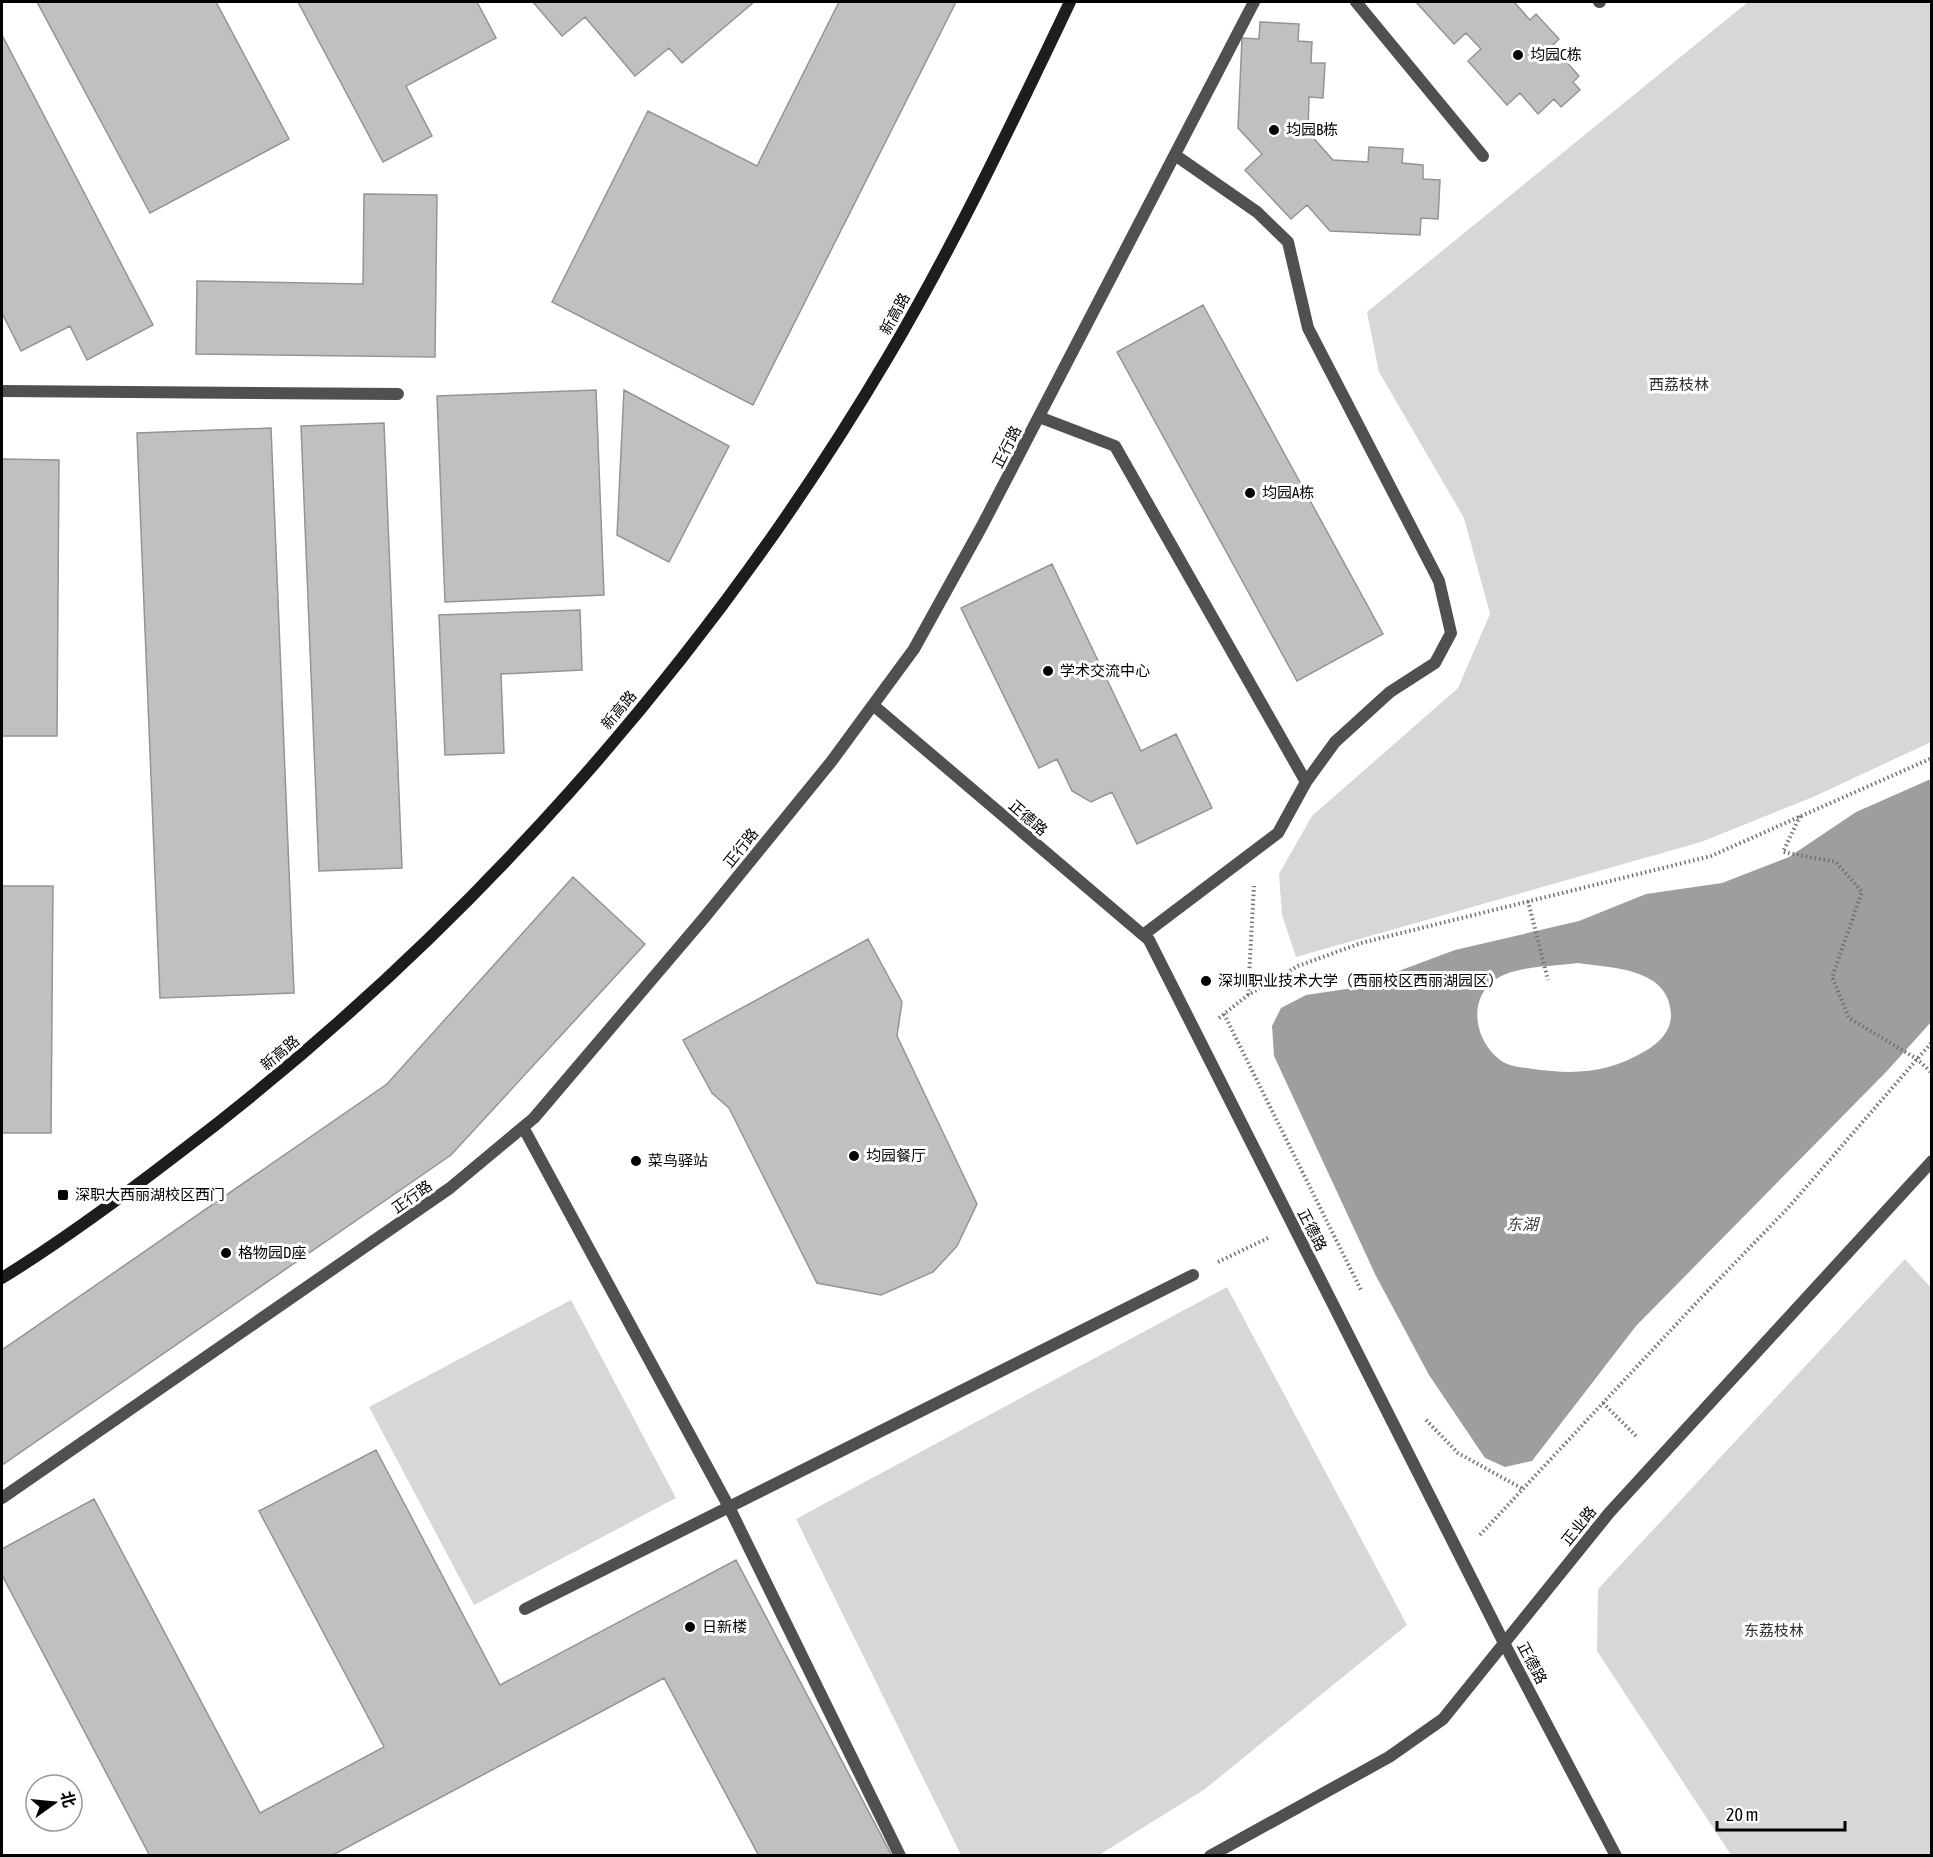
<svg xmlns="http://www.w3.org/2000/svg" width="1933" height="1857" font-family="'Asap Condensed','Noto Sans SC',sans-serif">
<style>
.green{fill:#d7d7d7}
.water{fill:#9e9e9e;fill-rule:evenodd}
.building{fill:#c0c0c0;stroke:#949494;stroke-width:1.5}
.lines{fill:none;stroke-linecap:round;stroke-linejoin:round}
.path{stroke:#727272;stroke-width:4;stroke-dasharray:1.5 3;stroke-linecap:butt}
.lane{stroke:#505050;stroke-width:12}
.secondary{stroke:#1d1d1d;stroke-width:12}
.poi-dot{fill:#000;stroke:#fff;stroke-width:2}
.labels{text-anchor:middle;stroke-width:6;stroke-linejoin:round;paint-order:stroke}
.poi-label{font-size:15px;fill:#000;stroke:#fff;text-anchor:start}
.street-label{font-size:15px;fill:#000;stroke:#fff}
.park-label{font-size:15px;fill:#2e2e2e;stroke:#fff}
.water-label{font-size:16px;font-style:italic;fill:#3f3f3f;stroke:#fff}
</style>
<rect width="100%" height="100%" fill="#fff"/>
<path class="green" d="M1748 2H1931V742L1813 797 1701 842 1296 957 1282 915 1279 874 1312 816 1458 688 1490 614 1464 518 1379 372 1367 312Z
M1905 1259 1932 1289 1931 1855H1731L1597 1651 1598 1589Z
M1227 1287 1407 1625 1205 1789 1099 1855H961L796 1519Z
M571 1300 676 1498 474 1605 369 1407Z"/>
<path class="water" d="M1931 779V1022L1887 1071 1636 1326 1532 1461 1505 1467 1485 1458 1429 1375 1376 1276 1274 1056 1272 1026 1281 1008 1306 995 1353 988 1455 950 1579 921 1646 894 1722 883 1789 857 1856 812ZM1578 963C1612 968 1670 968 1671 1015 1671 1031 1660 1042 1647 1050 1609 1073 1576 1075 1533 1069 1521 1067 1508 1067 1499 1059 1470 1036 1468 988 1506 974 1527 966 1555 966 1578 963Z"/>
<path class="building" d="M37 2H216L289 139 150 213Z
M298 2H477L496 38 406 86 432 136 383 162Z
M533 2H754L682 63 669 48 635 76 585 17 562 36Z
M839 2H956L753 405 552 302 648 111 757 166Z
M1416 2H1514L1530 20 1536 14 1559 39 1552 46 1579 76 1573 82 1580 90 1561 107 1554 99 1538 114 1520 93 1507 105 1468 61 1481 49 1466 33 1454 44Z
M1260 22 1299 24 1298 41 1312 42 1311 63H1325L1323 98 1309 97 1308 132 1333 160 1368 162 1369 147 1403 149 1402 163 1423 165V179L1440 180 1438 219 1421 218 1420 235 1330 231 1307 205 1291 219 1245 170 1262 154 1238 128 1242 38 1259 39Z
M2 35 153 325 87 360 70 326 21 351 2 313Z
M364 194 437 195 435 357 196 354 197 281 363 284Z
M1203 305 1383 634 1297 681 1117 352Z
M596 390 604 595 445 602 437 396Z
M624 390 729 446 669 562 617 535Z
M384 423 402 868 319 871 301 426Z
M271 428 294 993 160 998 137 433Z
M2 459 59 460 57 736H2Z
M1052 564 1141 751 1176 734 1212 808 1137 844 1112 792 1091 802 1072 791 1057 759 1039 768 961 608Z
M580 610 582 670 501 674 504 753 445 755 439 615Z
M573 877 645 944 451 1155 2 1465V1350L387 1084Z
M2 886H53L51 1133H2Z
M868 939 902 1002 897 1036 977 1204 957 1246 933 1272 881 1295 817 1283 729 1108 712 1093 683 1040Z
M376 1450 500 1685 736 1560 892 1856H759L664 1678 331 1856H150L2 1575V1549L94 1499 260 1813 384 1747 259 1511Z"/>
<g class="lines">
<path class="path" d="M1800 816 1783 852 1836 862 1862 892 1832 977 1849 1018 1917 1059 1932 1073
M1528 901 1548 980
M1248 995 1254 886
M1224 1014 1361 1290
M1219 1018 1248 995 1298 966 1361 943 1711 856 1932 758
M1218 1262 1268 1238
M1603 1403 1638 1438
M1426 1420 1458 1453 1523 1489
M1480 1535 1698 1301 1788 1208 1932 1042"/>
<path class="lane" d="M1356 2 1483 156
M1599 2H1600
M2 391 398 394
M1039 417 1115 446 1306 782
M873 705 1149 940 1504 1643 1616 1856
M1143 935 1278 833 1306 782 1335 742 1390 692 1435 663 1451 633 1439 581 1308 328 1288 242 1257 212 1175 155
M523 1127 729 1507 900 1856
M2 1498 450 1188 534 1118 704 918 831 762 914 649 982 526 1254 2
M525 1609 1193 1275
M1210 1856 1389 1757 1443 1719 1609 1513 1932 1161"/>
<path class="secondary" d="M2 1278C62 1241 119 1199 175 1156 461 940 706 665 888 357 956 242 1013 121 1070 2"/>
</g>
<g class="poi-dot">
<circle cx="1518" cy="55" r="6"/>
<circle cx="1274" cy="130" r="6"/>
<circle cx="1250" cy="493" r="6"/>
<circle cx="1048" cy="671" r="6"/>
<circle cx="1206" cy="981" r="6"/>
<circle cx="854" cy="1156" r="6"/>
<circle cx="636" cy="1161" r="6"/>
<rect x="57" y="1189" width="12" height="12" rx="3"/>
<circle cx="226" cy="1253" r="6"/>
<circle cx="690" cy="1627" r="6"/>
</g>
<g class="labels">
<g class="poi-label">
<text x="1530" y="60">均园C栋</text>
<text x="1286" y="135">均园B栋</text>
<text x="1262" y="498">均园A栋</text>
<text x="1060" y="676">学术交流中心</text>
<text x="1218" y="986">深圳职业技术大学（西丽校区西丽湖园区）</text>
<text x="866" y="1161">均园餐厅</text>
<text x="648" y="1166">菜鸟驿站</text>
<text x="75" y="1200">深职大西丽湖校区西门</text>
<text x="238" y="1258">格物园D座</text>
<text x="702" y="1632">日新楼</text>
</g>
<g class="street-label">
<text transform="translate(895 314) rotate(-61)" y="5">新高路</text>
<text transform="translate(1007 447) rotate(-63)" y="5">正行路</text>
<text transform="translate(619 710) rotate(-50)" y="5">新高路</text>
<text transform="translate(1028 818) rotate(41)" y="5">正德路</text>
<text transform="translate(741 848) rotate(-51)" y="5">正行路</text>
<text transform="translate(280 1053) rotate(-40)" y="5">新高路</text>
<text transform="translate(412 1197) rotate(-35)" y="5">正行路</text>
<text transform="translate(1312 1230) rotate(63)" y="5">正德路</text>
<text transform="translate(1579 1526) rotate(-51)" y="5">正业路</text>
<text transform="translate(1532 1663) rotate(62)" y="5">正德路</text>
</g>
<g class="park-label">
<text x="1679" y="390">西荔枝林</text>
<text x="1774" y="1636">东荔枝林</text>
</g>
<g class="water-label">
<text x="1522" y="1230">东湖</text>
</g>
</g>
<rect width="1933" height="1857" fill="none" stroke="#000000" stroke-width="6"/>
<g transform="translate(54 1803) rotate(75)"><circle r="28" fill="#ffffff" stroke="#999999" stroke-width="1.5"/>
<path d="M0-4.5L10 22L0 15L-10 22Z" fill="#000000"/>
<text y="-9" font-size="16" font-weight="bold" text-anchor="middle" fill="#000000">北</text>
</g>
<path d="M1717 1821v9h128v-9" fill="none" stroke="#000000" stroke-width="3"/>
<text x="1726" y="1821" font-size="18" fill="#000000" stroke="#ffffff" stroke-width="4.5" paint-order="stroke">20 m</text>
</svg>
